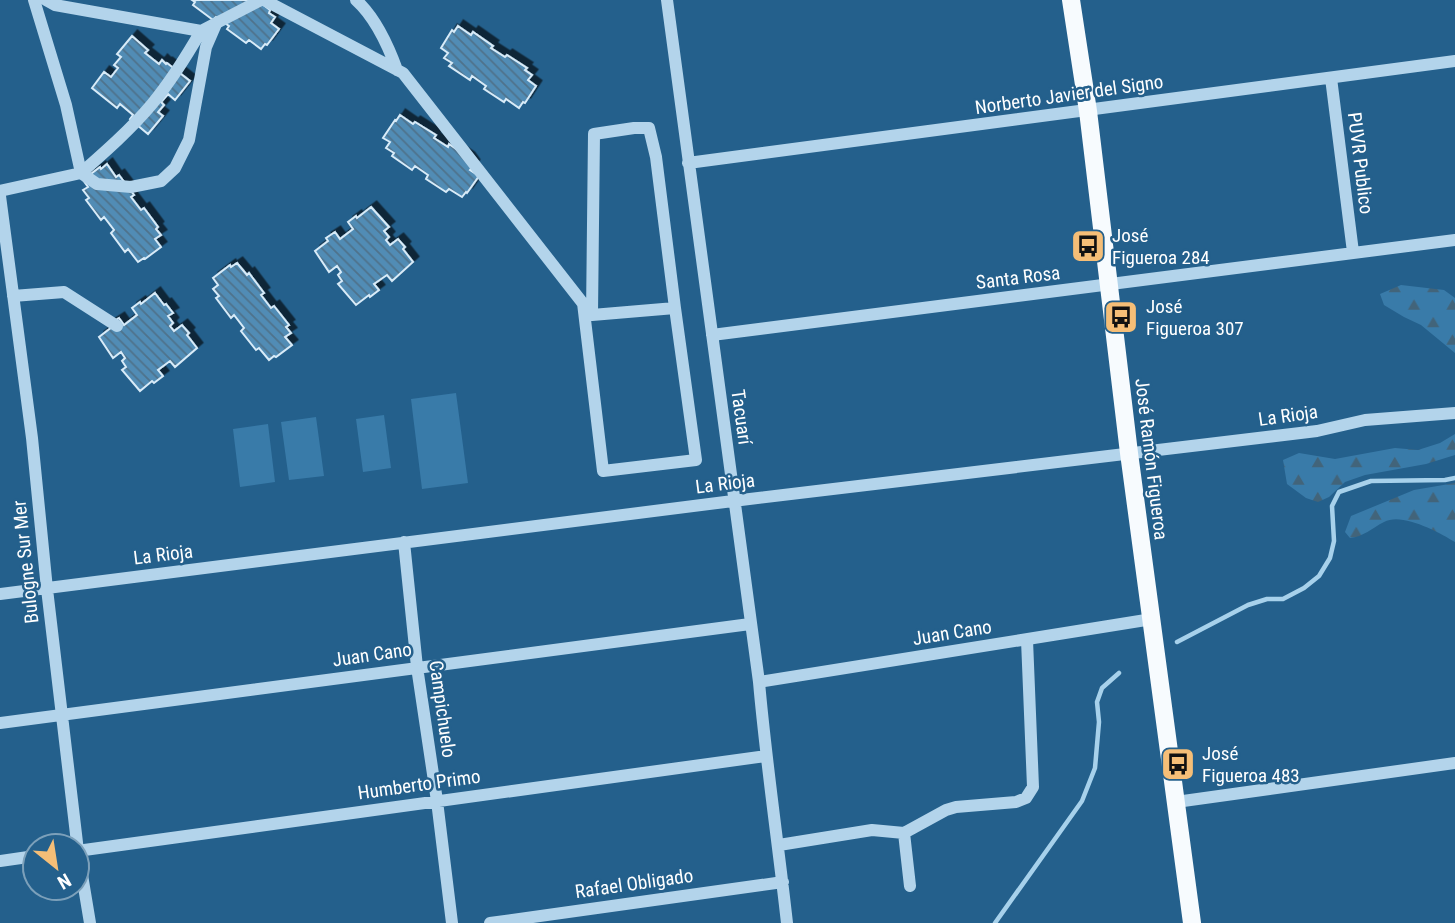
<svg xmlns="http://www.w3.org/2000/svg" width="1455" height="923" font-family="'Roboto Condensed',sans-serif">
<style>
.forest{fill:url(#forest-firs)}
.pitch{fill:#397ba9}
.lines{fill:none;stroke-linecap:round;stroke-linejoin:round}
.stream{stroke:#a7d1eb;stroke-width:4.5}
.building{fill:url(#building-back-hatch);stroke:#d8ebf8;stroke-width:2;filter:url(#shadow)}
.minor{stroke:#b3d4eb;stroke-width:12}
.major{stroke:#f7fbfe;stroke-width:18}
.labels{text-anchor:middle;stroke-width:5;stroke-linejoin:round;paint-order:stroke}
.street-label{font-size:19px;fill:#fff;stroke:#24608c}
.poi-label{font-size:19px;fill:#fff;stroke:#24608c;text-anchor:start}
</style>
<defs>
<pattern id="forest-firs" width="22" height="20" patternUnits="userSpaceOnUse" patternTransform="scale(1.75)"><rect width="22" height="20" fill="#397ba9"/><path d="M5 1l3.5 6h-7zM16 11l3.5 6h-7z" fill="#42647a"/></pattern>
<pattern id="building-back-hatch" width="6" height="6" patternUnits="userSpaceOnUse" patternTransform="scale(1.75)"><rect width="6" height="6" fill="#518cb5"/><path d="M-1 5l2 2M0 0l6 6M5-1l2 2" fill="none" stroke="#4f728b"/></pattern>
<filter id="shadow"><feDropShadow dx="5.5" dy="-5.5" stdDeviation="0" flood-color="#0009"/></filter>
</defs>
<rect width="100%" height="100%" fill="#24608c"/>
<path class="forest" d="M1401 285 1444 290 1455 298V353L1421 325 1404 317 1384 305 1380 294Z
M1455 434V455L1426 464 1365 475 1345 482 1329 497 1318 502 1306 498 1287 484 1283 460 1299 453 1335 459 1395 448 1418 450 1440 443Z
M1455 483V542C1438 532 1402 512 1384 522 1372 528 1363 537 1350 538L1345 532 1351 516 1414 490Z"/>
<path class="pitch" d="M456 393 468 483 422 489 411 399Z
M384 415 391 468 363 472 356 419Z
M316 417 324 476 289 480 281 422Z
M268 424 275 482 240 487 233 429Z"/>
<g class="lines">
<path class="stream" d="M1177 642 1248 605 1267 599H1283L1304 588 1319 576 1330 558 1334 541 1332 506 1339 492 1371 481 1445 480 1455 478
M995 923 1082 801 1095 768 1099 722 1097 702 1102 688 1119 673"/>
</g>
<path class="building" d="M192 0H257L270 10 269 13 275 17 271 23 279 29 267 45 265 44 261 49 249 40 246 43 227 29 229 26 216 17 213 20 193 5 195 2Z
M458 26 471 35 473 32 493 46 491 48 505 57 507 55 527 68 525 70 532 75 528 80 536 86 525 103 523 102 519 108 506 99 504 102 484 89 486 86 472 76 470 80 449 66 452 63 444 58 448 53 441 48 452 30 454 32Z
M132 36 148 50 145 53 159 64 162 60 166 64 167 63 190 81 175 100 168 94 161 102 164 105 158 112 163 116 148 134 130 119 133 115 120 104 117 108 92 88 104 72 111 77 118 68 114 65 121 57 117 54Z
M400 115 413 124 415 122 436 135 434 138 448 147 449 144 469 158 474 165 470 170 479 176 467 193 466 192 462 197 449 189 446 192 426 179 428 175 415 166 412 170 392 156 394 153 386 148 390 142 383 138 395 120 396 121Z
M107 164 116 177 119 175 134 195 131 197 141 210 144 208 158 227 156 229 161 235 155 239 161 247 145 259 144 258 138 262 128 249 125 252 111 233 114 230 104 217 101 220 86 200 89 198 83 190 88 187 83 180 100 167 101 169Z
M371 207 389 227 384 231 389 237 386 240 390 245 398 239 405 247 403 249 413 262 392 281 387 275 374 284 379 290 370 297 369 295 356 305 338 284 342 281 338 275 341 272 337 266 329 272 315 251 328 241 326 238 335 232 340 239 353 229 348 222 356 216 357 218Z
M237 263 247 275 249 273 264 293 261 295 271 308 274 306 289 325 286 327 291 333 285 337 292 345 276 357 274 356 269 360 259 348 256 350 241 331 244 328 234 315 231 318 216 298 219 296 213 289 218 285 213 278 230 265 231 267Z
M155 293 164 305 166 304 173 313 168 316 173 323 170 326 174 331 182 325 189 333 187 335 197 348 175 367 170 361 158 370 163 376 154 383 152 381 140 391 122 370 126 367 122 361 125 358 121 352 113 358 99 337 112 327 110 324 119 318 124 325 137 315 132 308 140 302 141 304Z"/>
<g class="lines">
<path class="minor" d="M46 0 55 5 201 31 261 0
M264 0 403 73 592 315
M356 0C376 18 388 45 397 70
M667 0 759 682C766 762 778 842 787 923
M201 31C186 57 171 81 152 104 131 129 106 151 81 173L97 184 131 187 161 181 175 168 189 140 206 47 216 24
M1331 78 1353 252
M634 128H649L656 157 675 308 592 315 594 134Z
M688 163 1455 61
M0 191 81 173 66 105 34 0
M0 196 32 438 47 589 78 851 90 923
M13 296 64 292 117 326
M583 303 603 471 696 460 675 308
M712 335 1455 240
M404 542 417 667 437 801 452 923
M0 594 733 501 1317 431 1365 420 1455 413
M759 682 1152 619
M0 723 750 624
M1176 802 1455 763
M904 833 910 886
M779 845 872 830 904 833 946 810 956 807 1016 802 1026 798 1033 787 1027 640
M77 851 766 756
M0 861 35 856
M490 923 783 882"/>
<path class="major" d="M1071 0 1088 111 1129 453 1192 923"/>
</g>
<defs>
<g id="bus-square" transform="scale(1.75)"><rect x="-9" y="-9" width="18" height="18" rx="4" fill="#f5be77" stroke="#24608c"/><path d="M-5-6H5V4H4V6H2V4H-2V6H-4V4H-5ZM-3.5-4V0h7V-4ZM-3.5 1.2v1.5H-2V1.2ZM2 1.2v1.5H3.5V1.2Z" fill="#111"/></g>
</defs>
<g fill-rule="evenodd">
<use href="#bus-square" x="1088" y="246"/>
<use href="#bus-square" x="1121" y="317"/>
<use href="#bus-square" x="1178" y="764"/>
</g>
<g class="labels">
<g class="street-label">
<text transform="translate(1069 94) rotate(-8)" y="7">Norberto Javier del Signo</text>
<text transform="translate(1361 163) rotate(83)" y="7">PUVR Publico</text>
<text transform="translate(1018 277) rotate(-7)" y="7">Santa Rosa</text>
<text transform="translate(1288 415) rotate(-8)" y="7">La Rioja</text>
<text transform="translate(742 417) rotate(82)" y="7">Tacuarí</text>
<text transform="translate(1152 459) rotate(83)" y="7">José Ramón Figueroa</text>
<text transform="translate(725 483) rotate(-7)" y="7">La Rioja</text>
<text transform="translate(163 554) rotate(-7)" y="7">La Rioja</text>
<text transform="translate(25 562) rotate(-96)" y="7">Bulogne Sur Mer</text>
<text transform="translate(952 632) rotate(-9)" y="7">Juan Cano</text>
<text transform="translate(372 654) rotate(-8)" y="7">Juan Cano</text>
<text transform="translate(443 709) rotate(82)" y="7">Campichuelo</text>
<text transform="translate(419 784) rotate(-8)" y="7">Humberto Primo</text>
<text transform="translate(634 883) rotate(-8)" y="7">Rafael Obligado</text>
</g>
<g class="poi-label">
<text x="1112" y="242">José<tspan x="1112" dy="22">Figueroa 284</tspan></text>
<text x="1146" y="313">José<tspan x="1146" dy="22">Figueroa 307</tspan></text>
<text x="1202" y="760">José<tspan x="1202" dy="22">Figueroa 483</tspan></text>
</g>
</g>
<g transform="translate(56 867) rotate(150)"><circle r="33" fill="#24608c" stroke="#7ca0ba" stroke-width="2"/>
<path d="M0-5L12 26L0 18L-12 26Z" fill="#f5be77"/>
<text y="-10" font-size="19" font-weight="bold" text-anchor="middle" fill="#ffffff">N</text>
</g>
</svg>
